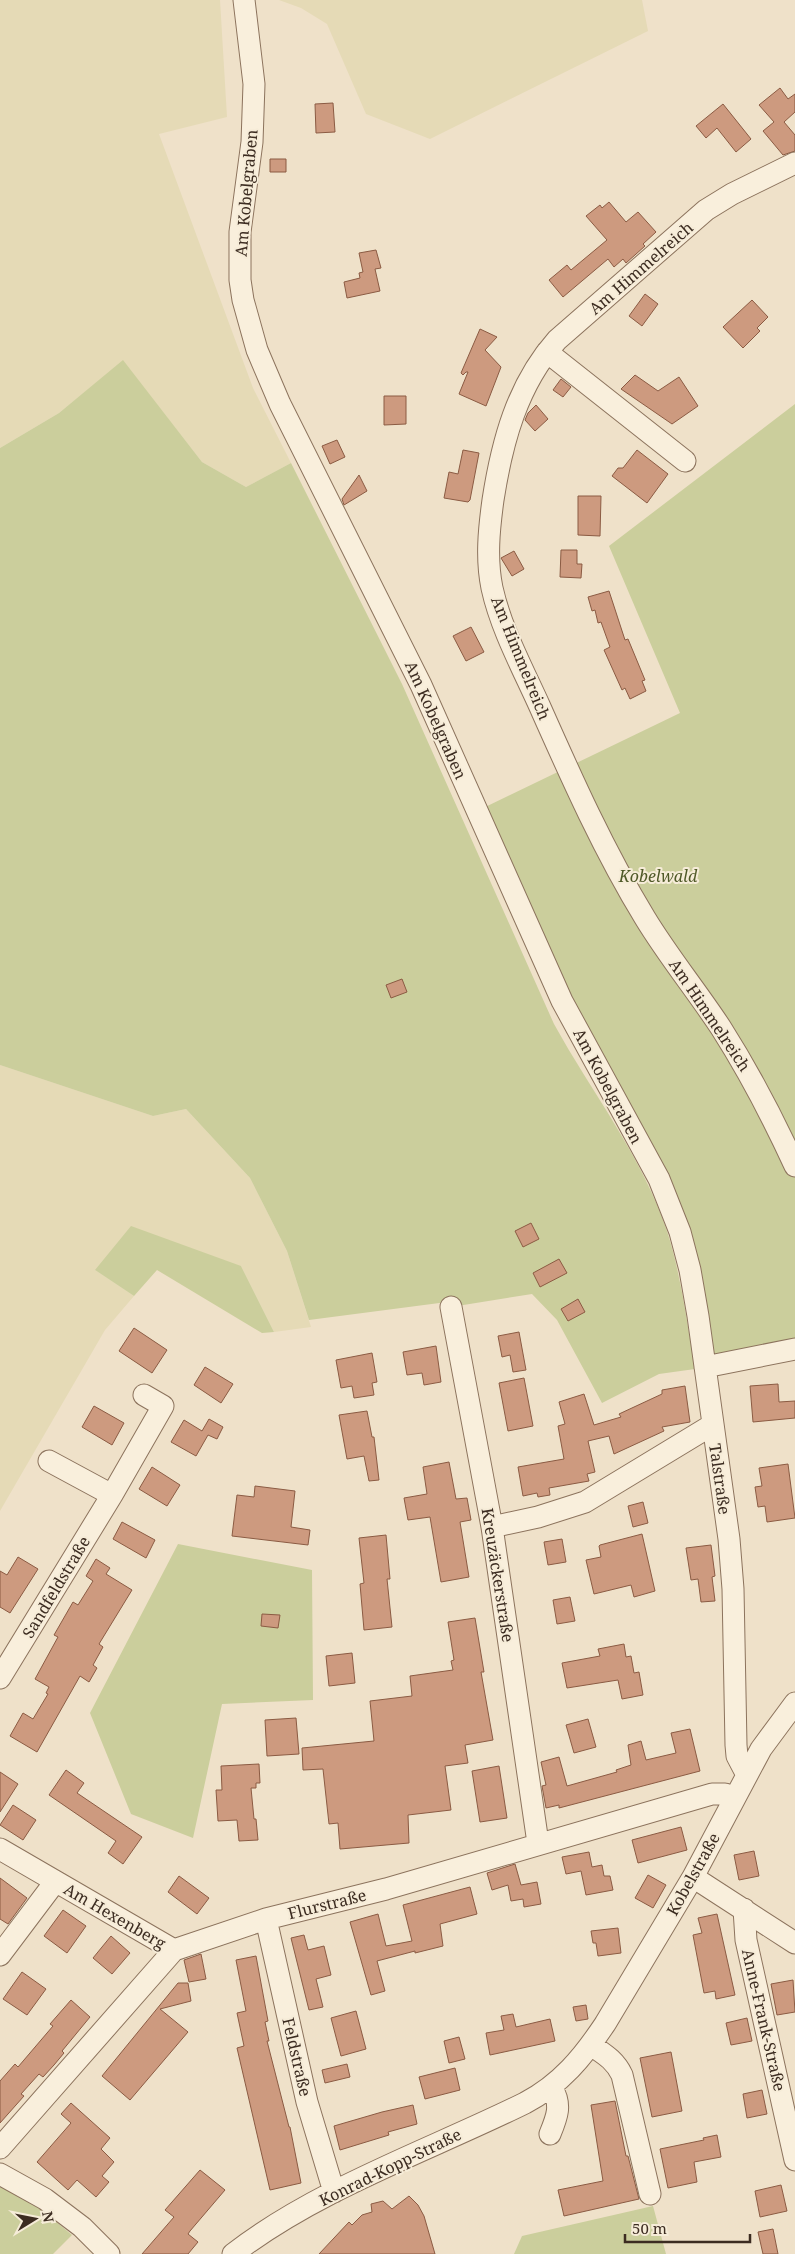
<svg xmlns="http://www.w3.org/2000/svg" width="795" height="2254" font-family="'Noto Serif',serif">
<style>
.farmland{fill:#e5dab6}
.green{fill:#cbce9c}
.building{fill:#cd9a7f;stroke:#8b5b43}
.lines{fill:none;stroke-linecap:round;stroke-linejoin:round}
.minor-casing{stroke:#8c735d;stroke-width:23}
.minor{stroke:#f9efdc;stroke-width:21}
.labels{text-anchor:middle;stroke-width:4;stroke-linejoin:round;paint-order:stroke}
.street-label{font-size:16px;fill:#3c2c21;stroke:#f6ecd8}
.park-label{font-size:16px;font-style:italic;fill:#4f5927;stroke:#f6ecd8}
</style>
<rect width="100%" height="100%" fill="#efe1c9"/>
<path class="farmland" d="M0 0H220L227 117 159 134 253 388 291 463 246 487 202 462 123 361 59 413 0 448Z
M279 0H642L648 31 430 139 366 114 327 24 301 8Z
M0 1065 153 1116 186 1109 250 1178 287 1251 311 1327 274 1332 241 1266 95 1270 134 1296 105 1330 0 1511Z"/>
<path class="green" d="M123 360 202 462 246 487 291 463 402 684 554 1024C592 1093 642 1156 667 1231 681 1275 687 1322 695 1369L659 1374 602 1403 557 1320 532 1294 451 1307 447 1302 309 1320 287 1251 250 1178 186 1109 153 1116 0 1065V448L59 413Z
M795 404V1349L705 1367 690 1270 477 811 680 713 609 546Z
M131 1226 241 1266 274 1332 262 1333 157 1270 134 1296 95 1270Z
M178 1544 312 1570 313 1700 222 1704 193 1838 131 1814 90 1713Z
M0 2185 42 2210 72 2235 53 2254H0Z
M653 2206 666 2254H514L522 2236Z"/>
<path class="building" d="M780 88 788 99 795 94V112L784 122 795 135V151L783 155 763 131 774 122 759 105Z
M333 103 335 132 316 133 315 104Z
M723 104 751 139 736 152 717 128 706 138 696 126Z
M270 159H286V172H270Z
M609 202 626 222 638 212 656 232 643 244 645 246 626 263 623 259 614 267 608 259 563 297 549 280 567 265 571 270 607 240 586 216 600 205 602 208Z
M376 250 381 268 375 269 380 291 347 298 344 282 360 278 359 273 363 272 359 253Z
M645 294 658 304 642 326 629 316Z
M752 300 768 317 757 328 760 331 743 348 723 327Z
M480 329 497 337 485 350 501 367 486 406 459 394 468 372H466L463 375 461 373Z
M635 375 658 391 679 377 698 406 672 424 621 389Z
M561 379 571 387 563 397 553 390Z
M384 396H406V424L384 425Z
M536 405 548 419 535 431 525 420 528 413Z
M337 440 345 457 330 464 322 446Z
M463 450 479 453 470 500 468 502 444 498 449 472 458 474Z
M637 450 668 474 647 503 612 476 618 468H623Z
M359 475 367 491 344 505 342 499Z
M578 496H601L600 536 578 535Z
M561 550H577V564H582L581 578 560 577Z
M514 551 524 569 512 576 501 558Z
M609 591 625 640 628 639 645 680 642 681 646 691 630 699 625 688 622 690 604 650 610 647 601 622 598 623 595 610 592 611 588 597Z
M471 627 484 652 466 661 453 636Z
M402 979 407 992 391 998 386 985Z
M531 1223 539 1239 523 1247 515 1231Z
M559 1259 567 1273 540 1287 533 1273Z
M578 1299 585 1312 568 1321 561 1309Z
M134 1328 167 1350 152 1373 119 1351Z
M519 1332 526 1370 513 1372 510 1355 502 1357 498 1336Z
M436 1346 441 1382 424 1385 422 1373 407 1375 403 1352Z
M372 1353 377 1382 372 1383 374 1395 354 1398 352 1386 341 1388 336 1360Z
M205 1367 233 1384 221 1403 194 1385Z
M524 1378 533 1426 508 1431 499 1383Z
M778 1384 779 1402 795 1401V1418L753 1422 750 1386Z
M685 1386 690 1422 662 1427 664 1431 614 1454 609 1436 588 1441 595 1472 587 1474 589 1481 549 1488 550 1495 538 1497 537 1493 523 1496 518 1467 564 1459 558 1426 565 1424 559 1402 584 1394 594 1425 621 1417 619 1414 662 1394V1390Z
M94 1406 124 1423 112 1445 82 1427Z
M367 1411 372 1437H374L379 1480 369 1481 364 1456 347 1459 339 1415Z
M209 1419 223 1427 217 1439 208 1435 196 1456 171 1442 184 1420 202 1431Z
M449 1462 456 1499 467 1498 471 1520 460 1522 469 1577 441 1582 430 1517 408 1520 404 1498 427 1494 423 1467Z
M788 1464 795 1518 767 1522 765 1506 758 1507 755 1487 762 1486 759 1468Z
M152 1467 180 1485 167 1506 139 1489Z
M255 1486 295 1491 291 1527 310 1530 308 1545 232 1536 237 1495 254 1497Z
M643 1502 648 1523 633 1527 628 1506Z
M122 1522 155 1540 146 1558 113 1539Z
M642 1534 655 1591 634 1597 631 1585 594 1594 586 1560 601 1557 599 1546 600 1545Z
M386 1535 390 1579H387L392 1627 364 1630 360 1584 364 1583 359 1538Z
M562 1539 566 1562 548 1565 544 1542Z
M711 1545 715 1576 712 1577 715 1601 701 1602 698 1579 691 1580 686 1548Z
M18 1557 38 1569 10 1613 0 1607V1571L7 1575Z
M96 1559 110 1568 106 1574 132 1590 99 1644 103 1647 93 1665 97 1668 89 1682 80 1676 37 1752 10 1736 23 1713 33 1719 48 1694 46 1693 49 1687 35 1679 58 1637 54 1635 73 1602 78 1605 93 1581 86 1576Z
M570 1597 575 1621 557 1624 553 1600Z
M262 1614 280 1615 278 1628 261 1626Z
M475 1618 484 1672H481L493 1740 465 1745 468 1763 445 1766 451 1810 408 1815 409 1843 340 1849 338 1823 329 1824 323 1769 303 1770 302 1748 374 1741 370 1701 412 1696 410 1676 453 1670 451 1661 454 1660 448 1622Z
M624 1644 626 1657 631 1656 634 1673 639 1672 643 1695 622 1699 618 1680 567 1688 562 1663 600 1656 598 1649Z
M352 1653 355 1683 329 1686 326 1656Z
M296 1718 299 1754 267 1756 265 1720Z
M588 1719 596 1747 574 1753 566 1725Z
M690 1729 700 1771 559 1808V1805L546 1808 542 1786 546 1785 541 1762 559 1757 567 1786 617 1772 616 1770 631 1765 628 1745 641 1741 646 1760 676 1753 671 1733Z
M259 1764 260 1783H256V1788H251L254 1819H256L258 1840 239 1841 237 1820 218 1821 216 1790H222L221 1766Z
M499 1766 507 1818 480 1822 472 1771Z
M66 1770 84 1783 77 1793 142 1837 123 1864 108 1853 116 1841 49 1795Z
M0 1772 18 1784 0 1812Z
M13 1805 36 1820 23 1840 0 1825Z
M681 1827 687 1850 638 1863 632 1840Z
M754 1851 759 1876 739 1880 734 1855Z
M589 1852 592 1867 602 1865 604 1876H610L613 1890 586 1895 581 1871 566 1874 562 1857Z
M515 1864 521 1885 537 1882 541 1904 524 1907 523 1899 511 1901 508 1885 492 1890 487 1873Z
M648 1875 666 1885 653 1908 635 1898Z
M179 1876 209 1898 197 1914 168 1892Z
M0 1878 27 1898 8 1924 0 1919Z
M470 1887 477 1914 440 1924 443 1946 415 1953V1951L377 1961 385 1991 371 1995 350 1922 378 1914 386 1946 412 1941 403 1905Z
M63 1910 86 1926 67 1953 44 1936Z
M717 1914 735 1995 716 1999 715 1991 704 1993 693 1935 702 1933 698 1918Z
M618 1928 621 1953 598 1956 596 1943H593L591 1931Z
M304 1935 308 1950 324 1946 331 1975 316 1979 323 2007 309 2010 291 1938Z
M111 1936 130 1953 112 1974 93 1958Z
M201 1954 206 1979 189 1982 184 1960Z
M256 1956 268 2021 265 2022 269 2041H267L289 2127H290L301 2183 270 2190 237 2048 244 2046 237 2013 246 2011 236 1960Z
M22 1972 46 1989 27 2015 3 1999Z
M793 1980 795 2012 777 2015 771 1984Z
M178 1983H188L191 2001 160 2009 188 2032 130 2100 102 2076Z
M71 2000 90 2017 62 2051 64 2053 54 2065 43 2077 39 2074 21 2094 24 2096 0 2123V2081L15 2064 18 2067 53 2026 50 2024Z
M586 2005 588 2019 576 2021 573 2007Z
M356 2011 366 2049 341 2056 331 2018Z
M513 2014 516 2027 550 2019 555 2041 490 2055 486 2033 504 2030 501 2016Z
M747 2018 752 2041 731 2045 726 2023Z
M459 2037 465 2059 449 2063 444 2041Z
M671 2052 682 2111 652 2117 640 2058Z
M347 2064 350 2077 325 2083 322 2070Z
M455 2068 460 2090 425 2099 419 2077Z
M762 2090 767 2114 747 2118 743 2094Z
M615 2101 626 2156H628L639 2199 564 2216 558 2190 603 2181 591 2105Z
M71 2103 110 2138 101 2149 114 2162 102 2176 109 2182 96 2197 77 2180 68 2190 37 2162 71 2123 61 2114Z
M413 2105 417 2124 388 2132 389 2135 340 2150 334 2126 382 2112Z
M717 2135 721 2157 694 2162 697 2182 668 2188 660 2149 704 2140 703 2138Z
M200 2170 225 2190 190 2231 188 2234 198 2242 188 2254H142L174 2217 165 2210Z
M781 2185 787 2211 760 2217 755 2191Z
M409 2196 418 2205 424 2216 435 2254H319L349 2222 352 2225 362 2215 372 2212 371 2204 383 2201 392 2209Z
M773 2229 778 2254H763L758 2232Z"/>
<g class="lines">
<g class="minor-casing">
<path id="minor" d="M244 0 254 84 252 142 240 232V280L243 300 257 350 280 404 421 685 562 1001 659 1179 680 1232 690 1270 698 1316 729 1539 733 1589 736 1745 737 1756 747 1775
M795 163 732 194 706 210 557 340C517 385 502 442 493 500 489 529 486 559 492 588 501 629 523 669 540 707 572 779 604 851 645 918 668 956 696 990 721 1028 749 1072 773 1118 795 1166
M547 352 685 461
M451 1307 492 1527 538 1843
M705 1367 795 1349
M49 1461 112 1495
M492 1527 538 1517 585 1502 712 1425
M0 1678 112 1495 163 1406 144 1395
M0 1849 174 1950
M693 1877 795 1943
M744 1909 746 1940 795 2160
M266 1919 307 2102 334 2192
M0 1955 55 1882
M591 2045C604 2054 615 2060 622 2075L650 2194
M550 2134C557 2117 562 2105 552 2088
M0 2148 174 1950 266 1919 386 1889 712 1794H725L735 1797
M0 2174 45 2199 82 2227 109 2254
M233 2254C317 2189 430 2150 525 2103 561 2084 583 2057 605 2024L693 1877 761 1749 795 1703"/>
</g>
<use href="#minor" class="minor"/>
</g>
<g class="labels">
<g class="street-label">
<text transform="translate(246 193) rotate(-85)" y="6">Am Kobelgraben</text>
<text transform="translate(641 268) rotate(-41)" y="6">Am Himmelreich</text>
<text transform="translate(521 658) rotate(68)" y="6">Am Himmelreich</text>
<text transform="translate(436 720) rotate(66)" y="6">Am Kobelgraben</text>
<text transform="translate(710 1015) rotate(56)" y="6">Am Himmelreich</text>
<text transform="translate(608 1086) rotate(62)" y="6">Am Kobelgraben</text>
<text transform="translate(720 1479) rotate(82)" y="6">Talstraße</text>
<text transform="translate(498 1575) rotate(81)" y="6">Kreuzäckerstraße</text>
<text transform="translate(56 1587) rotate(-59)" y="6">Sandfeldstraße</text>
<text transform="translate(693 1874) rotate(-61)" y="6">Kobelstraße</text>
<text transform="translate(327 1904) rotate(-14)" y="6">Flurstraße</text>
<text transform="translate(115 1916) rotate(30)" y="6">Am Hexenberg</text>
<text transform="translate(764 2020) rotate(77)" y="6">Anne-Frank-Straße</text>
<text transform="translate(297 2057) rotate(77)" y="6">Feldstraße</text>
<text transform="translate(390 2167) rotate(-26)" y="6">Konrad-Kopp-Straße</text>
</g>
<g class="park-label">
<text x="658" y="882">Kobelwald</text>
</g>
</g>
<g transform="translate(35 2219) rotate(80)" stroke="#f6ecd8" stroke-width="4" paint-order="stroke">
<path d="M0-4L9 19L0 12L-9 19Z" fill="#3c2c21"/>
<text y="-8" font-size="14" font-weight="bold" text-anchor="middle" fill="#3c2c21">N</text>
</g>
<path d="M625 2234v8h125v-8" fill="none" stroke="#3c2c21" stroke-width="2.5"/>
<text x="632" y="2234" font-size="15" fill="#3c2c21" stroke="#f6ecd8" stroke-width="4" paint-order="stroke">50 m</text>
</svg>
